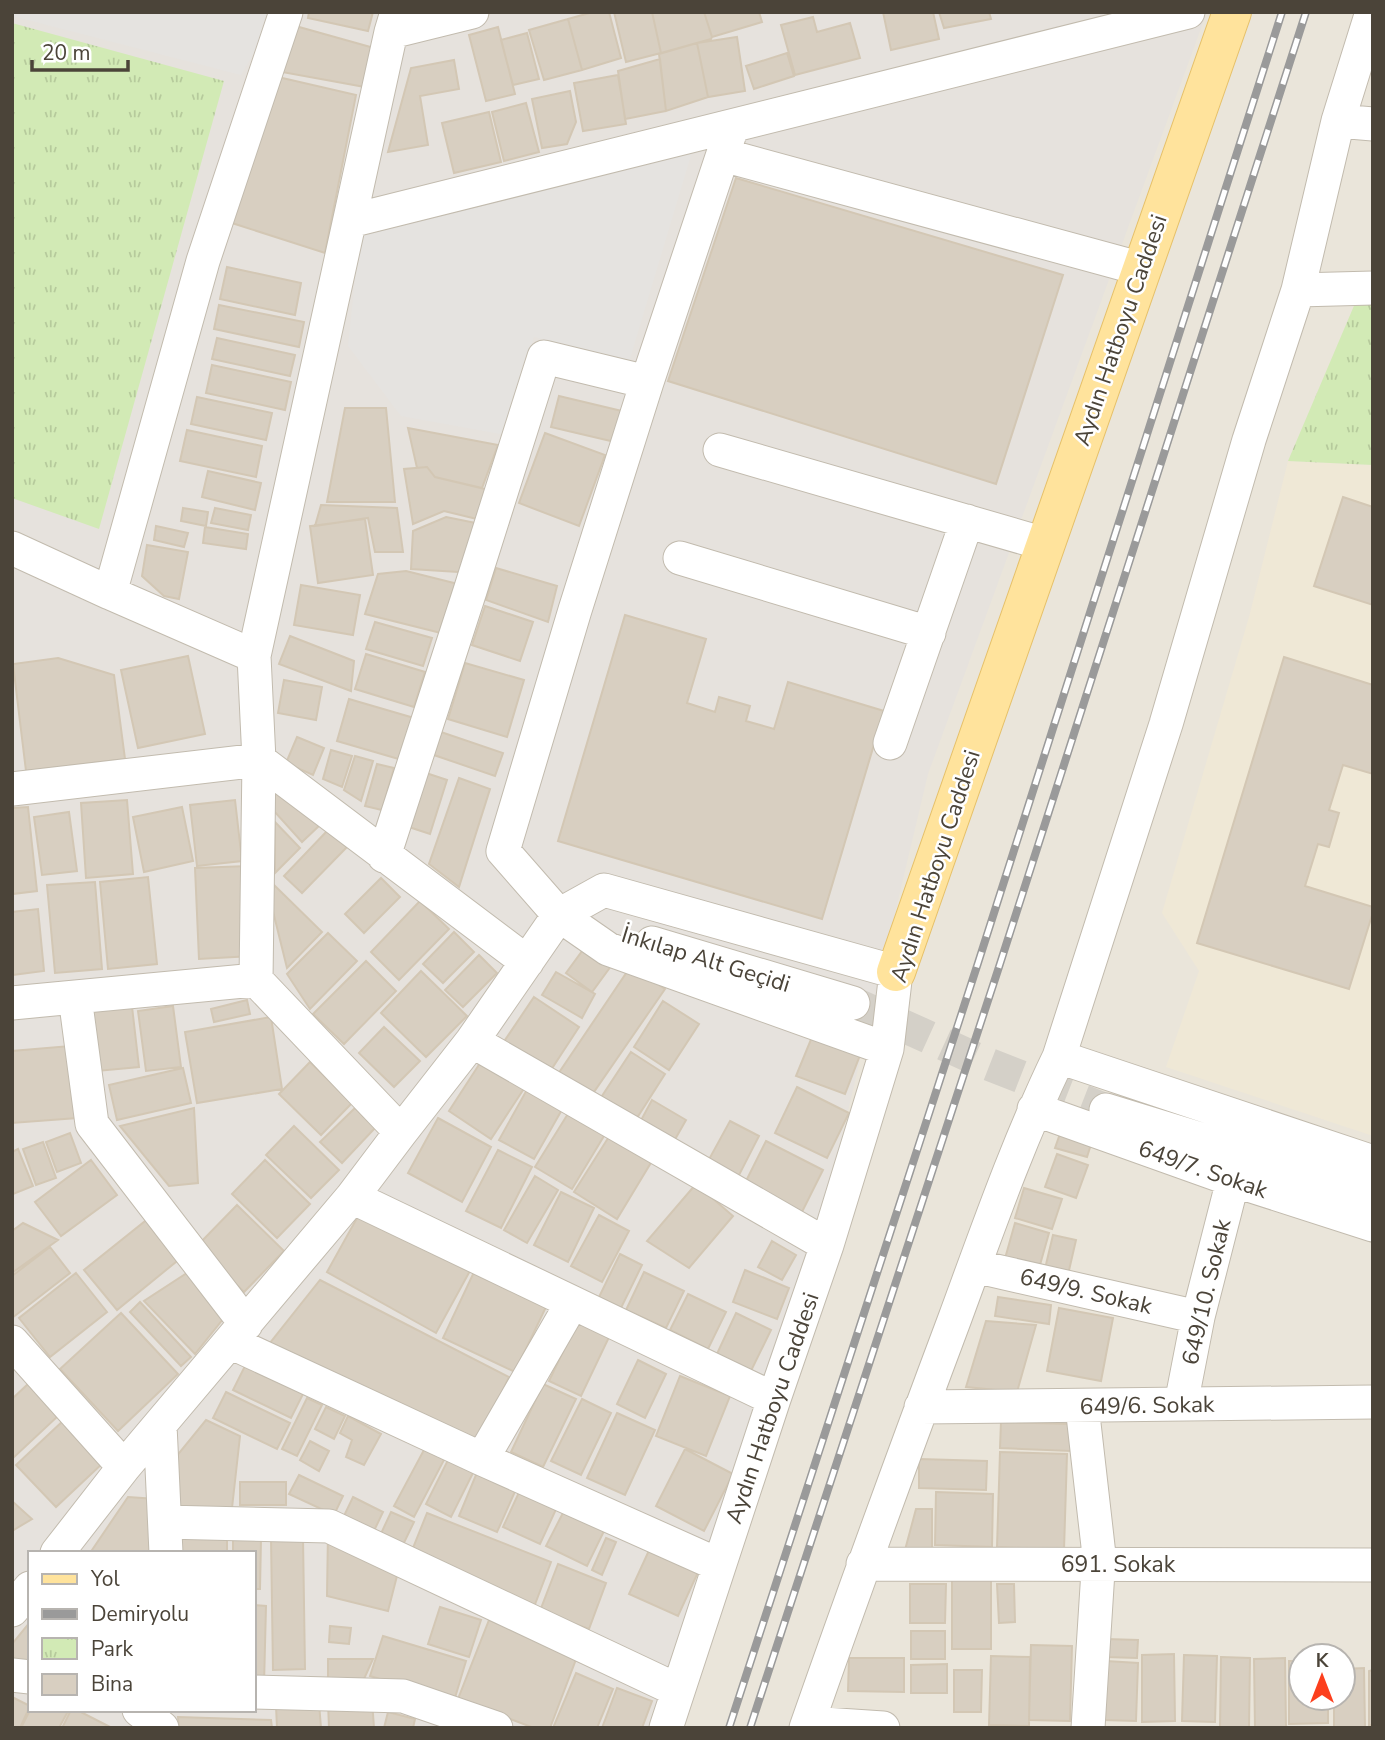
<svg xmlns="http://www.w3.org/2000/svg" width="1385" height="1740" font-family="'Nunito Sans',sans-serif">
<style>
.residential{fill:#eae5da;fill-rule:evenodd}
.industrial{fill:#e6e2dd;fill-rule:evenodd}
.education{fill:#efe8d6}
.park{fill:url(#park-tufts)}
.parking{fill:#e5e3e0}
.building{fill:#d8cfc1;stroke:#d3c7b4;stroke-width:2}
.lines{fill:none;stroke-linecap:round;stroke-linejoin:round}
.minor-tunnel{stroke:#d4d0c8;stroke-width:33;stroke-dasharray:33 17;stroke-linecap:butt}
.minor-casing{stroke:#c2bbae;stroke-width:35}
.major-casing{stroke:#e6c16a;stroke-width:40}
.minor{stroke:#fff;stroke-width:33}
.major{stroke:#ffe39c;stroke-width:38}
.rail-casing{stroke:#9a9a9a;stroke-width:8}
.rail{stroke:#fff;stroke-width:5;stroke-dasharray:16;stroke-linecap:butt}
.labels{text-anchor:middle;stroke-width:5;stroke-linejoin:round;paint-order:stroke}
.street-label{font-size:23px;fill:#4b4439;stroke:#fff}
</style>
<defs>
<pattern id="park-tufts" width="24" height="20" patternUnits="userSpaceOnUse" patternTransform="scale(1.75)"><rect width="24" height="20" fill="#d2eab5"/><path d="M3 7l-1-3M5 7V3M7 7l1-3M15 17l-1-3M17 17v-4M19 17l1-3" fill="none" stroke="#b6ca9c"/></pattern>
</defs>
<rect width="100%" height="100%" fill="#f6f3ec"/>
<path class="residential" d="M12 12H1373V1728H12ZM30 1553H254V1710H30ZM1301 1656H1343V1698H1301Z"/>
<path class="industrial" d="M12 12H1207L928 774 824 1212 648 1728H12ZM30 1553H254V1710H30Z"/>
<path class="education" d="M1288 461 1373 465V1136L1166 1067 1199 971 1162 913 1249 617Z"/>
<path class="park" d="M12 23 224 81 99 529 12 498Z
M1356 301H1373V465L1288 461Z"/>
<path class="parking" d="M12 12H278L241 75 12 16Z
M692 152 629 362 534 337 506 435 401 416 348 346 360 232Z"/>
<path class="building" d="M309 12H373L368 31 308 18Z
M593 12H609L621 58 582 70 568 19Z
M614 12H652L661 53 626 62Z
M652 12H704L712 37 711 39 661 53Z
M704 12H759L762 22 712 37Z
M883 12H933L939 39 891 50Z
M939 12H989L991 19 944 28Z
M813 17 817 32 850 23 860 58 795 75 781 25Z
M568 19 582 70 544 80 529 30Z
M292 25 374 48 365 87 282 72Z
M498 27 515 94 486 101 469 35Z
M527 33 539 79 513 85 501 40Z
M737 37 745 91 708 97 697 43Z
M697 43 708 97 666 111 659 54Z
M787 53 794 76 754 89 746 66Z
M660 59 666 111 625 119 618 71Z
M454 60 459 89 420 96 428 145 388 152 411 68Z
M618 75 626 124 583 131 574 83Z
M278 77 356 95 325 253 232 223Z
M570 91 576 122 567 144 542 148 532 99Z
M526 103 539 152 504 161 492 112Z
M489 112 501 162 454 173 442 123Z
M736 178 1063 275 996 484 668 381Z
M227 267 301 283 295 315 220 299Z
M219 305 304 322 299 347 214 329Z
M217 338 295 355 290 376 212 359Z
M212 365 291 382 285 410 206 393Z
M559 396 622 411 615 442 551 427Z
M197 397 272 413 266 440 191 424Z
M345 408H386L395 502H327Z
M408 428 498 445 482 488 435 477 427 467 417 468Z
M187 430 262 446 256 477 180 461Z
M545 433 605 455 579 526 519 503Z
M427 467 435 477 489 490 477 519 444 511 413 524 404 469Z
M208 471 261 483 255 510 202 497Z
M1343 497 1373 507V605L1314 586Z
M321 505 397 508 403 552H375L368 518 315 526Z
M183 508 208 512 206 526 181 521Z
M215 508 251 515 248 530 211 523Z
M446 517 476 523 474 573 411 569 413 531Z
M365 519 373 575 318 583 310 526Z
M156 526 188 533 184 547 154 540Z
M205 527 248 534 246 549 203 543Z
M147 545 188 552 179 599 164 596 142 576Z
M496 568 557 586 548 622 486 600Z
M406 571 458 584 445 634 365 614 378 574Z
M301 585 360 595 353 635 294 625Z
M485 606 533 622 520 661 472 645Z
M625 615 706 639 687 703 715 712 719 697 750 706 746 721 774 729 788 682 884 711 822 919 558 841Z
M375 622 432 638 423 666 366 649Z
M290 636 354 661 351 691 279 664Z
M366 654 425 672 414 707 355 689Z
M188 656 205 734 138 748 121 670Z
M1284 657 1373 685V774L1343 765 1329 810 1339 813 1329 847 1318 844 1305 886 1373 907V912L1349 989 1197 943Z
M58 658 114 675 125 759 26 771 13 664Z
M465 663 524 680 507 737 448 719Z
M284 680 322 687 316 720 278 713Z
M349 699 414 718 402 760 337 741Z
M438 731 503 753 495 776 431 754Z
M297 737 324 748 313 775 286 763Z
M331 750 352 756 342 787 323 779Z
M355 756 373 761 361 801 344 790Z
M377 764 394 768 382 810 365 806Z
M426 773 447 780 430 834 409 827Z
M459 778 490 789 459 887 429 864Z
M274 790 322 823 302 842 273 810Z
M127 800 133 874 86 878 81 803Z
M235 800 242 861 197 866 190 805Z
M28 807 37 891 12 894V808Z
M182 807 193 861 144 872 133 817Z
M69 812 77 871 42 875 34 817Z
M275 822 300 848 275 873Z
M328 830 347 847 302 893 284 876Z
M248 866 252 956 199 959 195 868Z
M148 877 157 964 108 969 100 882Z
M381 878 400 897 364 933 345 914Z
M95 882 102 969 55 973 47 885Z
M272 883 322 932 287 968 268 891Z
M420 901 449 929 399 980 371 952Z
M38 909 44 971 12 975V912Z
M454 932 474 952 443 983 423 964Z
M328 933 357 961 310 1009 287 974Z
M588 943 614 962 592 992 566 973Z
M479 955 497 973 463 1007 445 990Z
M366 961 396 991 344 1044 313 1014Z
M631 966 665 989 587 1102 554 1080Z
M421 971 467 1016 426 1057 381 1013Z
M556 972 595 994 582 1018 542 995Z
M534 997 579 1027 547 1076 501 1046Z
M131 998 139 1067 97 1071 89 1003Z
M247 1000 250 1014 214 1022 211 1009Z
M663 1001 699 1024 669 1070 634 1047Z
M173 1006 181 1067 146 1071 138 1011Z
M271 1017 282 1089 197 1103 185 1032Z
M384 1027 420 1061 394 1087 359 1053Z
M814 1032 862 1050 845 1094 796 1076Z
M70 1046 77 1118 12 1123V1051Z
M631 1052 665 1074 635 1121 600 1099Z
M482 1060 525 1087 491 1139 449 1111Z
M310 1062 352 1103 321 1135 279 1094Z
M183 1068 191 1103 117 1120 109 1085Z
M529 1086 564 1106 534 1159 499 1140Z
M797 1087 849 1113 827 1158 775 1133Z
M652 1100 686 1120 673 1143 639 1124Z
M574 1104 610 1126 572 1189 535 1167Z
M194 1108 198 1183 169 1186 120 1126Z
M355 1108 375 1128 342 1163 320 1142Z
M438 1118 491 1147 462 1202 408 1173Z
M730 1121 759 1136 737 1179 707 1163Z
M294 1126 339 1170 311 1198 266 1155Z
M1062 1128 1093 1138 1087 1157 1055 1148Z
M70 1133 81 1163 57 1172 46 1142Z
M610 1135 652 1161 617 1219 574 1192Z
M766 1141 823 1170 800 1216 743 1187Z
M43 1142 56 1178 36 1185 23 1149Z
M18 1149 33 1186 13 1194 12 1152Z
M498 1150 532 1167 501 1228 466 1211Z
M1057 1154 1088 1165 1076 1198 1045 1187Z
M91 1160 117 1195 61 1236 35 1202Z
M265 1160 310 1204 277 1238 232 1194Z
M535 1176 558 1190 527 1243 504 1230Z
M696 1184 733 1216 689 1268 647 1241Z
M1024 1188 1062 1199 1052 1229 1015 1218Z
M561 1192 594 1208 568 1262 534 1245Z
M237 1205 284 1251 244 1292 197 1246Z
M362 1209 471 1269 436 1333 327 1272Z
M599 1215 629 1231 602 1282 571 1266Z
M149 1218 182 1257 117 1310 84 1270Z
M23 1223 58 1240 12 1273V1231Z
M1015 1223 1049 1233 1038 1272 1004 1262Z
M1053 1235 1076 1240 1067 1279 1044 1273Z
M772 1241 796 1255 782 1280 758 1267Z
M50 1247 70 1273 12 1318V1276Z
M620 1254 642 1265 621 1308 599 1297Z
M745 1270 789 1288 777 1319 733 1302Z
M190 1271 227 1314 195 1354 144 1301Z
M474 1272 546 1307 515 1372 443 1338Z
M644 1272 684 1291 666 1328 626 1310Z
M76 1273 107 1312 50 1357 19 1318Z
M320 1280 509 1377 480 1441 270 1343Z
M688 1294 726 1312 708 1349 670 1330Z
M998 1297 1051 1305 1049 1324 995 1316Z
M140 1302 191 1357 181 1366 130 1312Z
M1059 1308 1113 1318 1101 1381 1047 1371Z
M121 1313 178 1374 118 1431 60 1369Z
M736 1313 771 1330 749 1375 715 1358Z
M579 1318 611 1333 581 1396 549 1381Z
M986 1321 1036 1325 1017 1392 966 1387Z
M638 1360 666 1374 645 1418 617 1404Z
M246 1364 304 1392 291 1418 233 1390Z
M680 1376 730 1396 706 1456 656 1436Z
M28 1384 58 1416 12 1459V1399Z
M543 1384 576 1399 543 1467 511 1452Z
M226 1392 290 1423 277 1449 213 1418Z
M307 1398 322 1405 297 1456 282 1449Z
M582 1399 611 1413 581 1475 551 1461Z
M326 1407 345 1416 334 1439 315 1429Z
M617 1413 655 1430 625 1495 587 1478Z
M348 1416 381 1434 364 1465 346 1457 352 1440 340 1433Z
M64 1420 104 1462 56 1507 16 1465Z
M206 1420 240 1436 232 1508 180 1509 175 1458Z
M1001 1422 1072 1424 1071 1451 1000 1448Z
M310 1441 329 1451 319 1471 300 1460Z
M425 1448 445 1458 414 1517 394 1506Z
M685 1449 733 1474 704 1531 656 1506Z
M1000 1452 1067 1454 1064 1550 997 1547Z
M449 1458 474 1471 451 1517 426 1504Z
M919 1459 987 1461 986 1490 919 1488Z
M478 1470 517 1487 497 1532 459 1516Z
M299 1475 343 1496 334 1515 289 1494Z
M240 1482H286V1505H240Z
M521 1488 558 1505 540 1544 503 1527Z
M936 1492 993 1494 992 1547 935 1545Z
M128 1497 156 1499 151 1553H90Z
M353 1497 383 1512 372 1535 342 1520Z
M12 1501 32 1519 12 1531Z
M566 1507 606 1527 587 1566 546 1546Z
M916 1509H932V1550H905Z
M391 1512 414 1522 400 1551 378 1540Z
M427 1513 551 1562 534 1607 409 1558Z
M328 1532 398 1572 388 1611 327 1596Z
M271 1538H303L305 1669 273 1670Z
M606 1538 616 1542 602 1575 592 1570Z
M178 1539H227V1553H178Z
M233 1539H261L260 1589H254V1553H233Z
M651 1546 700 1568 678 1616 629 1594Z
M558 1564 606 1583 589 1629 540 1611Z
M952 1574H991V1649H952Z
M910 1584H946L945 1623H910Z
M997 1584H1014L1015 1622 999 1623Z
M254 1605 266 1606 264 1685H254Z
M440 1607 481 1620 469 1657 428 1644Z
M489 1620 578 1654 550 1728H534L458 1699Z
M30 1622V1661L12 1659V1644Z
M330 1626 351 1628 349 1644 329 1642Z
M911 1631H945V1659H911Z
M383 1636 466 1661 454 1701 370 1676Z
M1106 1639 1138 1640 1137 1658 1106 1657Z
M1031 1645 1072 1646 1070 1721 1029 1720Z
M1174 1654 1175 1721 1142 1722V1655Z
M1184 1655 1217 1656 1215 1722 1182 1721Z
M991 1656 1030 1657 1029 1726 989 1725Z
M1221 1657 1250 1658 1249 1728H1220Z
M849 1658H904V1692L848 1691Z
M1285 1658 1286 1728H1255L1254 1659Z
M328 1659H373L364 1679H328Z
M1106 1661 1138 1663 1136 1721 1103 1720Z
M1289 1661H1301V1698H1328V1723L1289 1724Z
M947 1664V1693H911V1665Z
M1364 1668 1365 1728H1334V1698H1343V1669Z
M954 1670H982L981 1712H954Z
M1373 1670V1725H1369V1671Z
M576 1673 613 1689 597 1728H553Z
M617 1688 652 1701 642 1728H602Z
M12 1697 30 1706 20 1728H12Z
M372 1700 374 1728H329L328 1703Z
M319 1703 321 1728H277L276 1706Z
M30 1710H62L67 1713 59 1728H21Z
M71 1710H77L112 1728H62Z
M388 1712 415 1719 413 1728H384Z
M178 1717 271 1720 272 1728H179Z"/>
<g class="lines">
<path class="minor-tunnel" d="M853 1003 983 1062 1106 1110"/>
<g class="minor-casing">
<path id="minor" d="M391 32 472 12
M1338 121 1373 124
M732 127 647 382 575 610 503 851 559 915 608 949 887 1049
M723 155 1142 269
M350 221 1188 12
M1298 290 1373 288
M720 450 1045 544
M12 548 110 593 203 261 286 12
M680 558 929 633
M110 593 254 656
M890 743 967 521
M12 789 259 760 527 962
M384 856 470 591 544 357 647 382
M652 943 853 1003
M256 980 259 760 254 656 391 32 397 12
M75 997 92 1124 246 1324
M12 1003 256 980 401 1132 472 1041 559 915 604 890 896 972 887 1049 827 1245 774 1399 666 1728
M472 1041 827 1245
M1059 1057 1373 1162
M1034 1109 1233 1180 1373 1225
M1106 1110 1373 1192
M352 1197 774 1399
M974 1266 1198 1317
M12 1342 124 1467
M230 1342 482 1459 719 1565
M1181 1404 1198 1317 1233 1180
M1082 1406 1099 1555 1088 1728
M921 1407 1373 1402
M160 1425 166 1553
M482 1459 572 1303
M165 1522 329 1526 677 1690
M57 1553 124 1467 352 1197 401 1132
M863 1564 1373 1565
M12 1610 30 1588
M12 1675 30 1677
M254 1692 403 1696 496 1728
M139 1710 162 1728
M808 1723 883 1728
M806 1728C854 1591 904 1454 955 1318 987 1231 1018 1142 1059 1057L1166 724 1249 440 1298 290 1338 121 1372 12"/>
</g>
<g class="major-casing">
<path id="major" d="M896 972 1232 12"/>
</g>
<use href="#minor" class="minor"/>
<use href="#major" class="major"/>
<g class="rail-casing">
<path id="rail" d="M729 1728 978 963 1282 12
M750 1728 998 970 1306 12"/>
</g>
<use href="#rail" class="rail"/>
</g>
<g class="labels">
<g class="street-label">
<text transform="translate(1120 330) rotate(-71)" y="8">Aydın Hatboyu Caddesi</text>
<text transform="translate(935 866) rotate(-72)" y="8">Aydın Hatboyu Caddesi</text>
<text transform="translate(706 959) rotate(17)" y="8">İnkılap Alt Geçidi</text>
<text transform="translate(1203 1169) rotate(19)" y="8">649/7. Sokak</text>
<text transform="translate(1086 1291) rotate(13)" y="8">649/9. Sokak</text>
<text transform="translate(1206 1292) rotate(-77)" y="8">649/10. Sokak</text>
<text transform="translate(1147 1405) rotate(-1)" y="8">649/6. Sokak</text>
<text transform="translate(772 1408) rotate(-71)" y="8">Aydın Hatboyu Caddesi</text>
<text x="1118" y="1572">691. Sokak</text>
</g>
</g>
<rect width="1385" height="1740" fill="none" stroke="#4b4439" stroke-width="28"/>
<rect x="28" y="1551" width="228" height="161" fill="#ffffff" stroke="#b7b4b0" stroke-width="2"/>
<rect x="42" y="1574" width="35" height="10" fill="#ffe39c" stroke="#b7b4b0" stroke-width="2"/>
<text x="91" y="1586" font-size="21" fill="#4b4439">Yol</text>
<rect x="42" y="1609" width="35" height="10" fill="#9a9a9a" stroke="#b7b4b0" stroke-width="2"/>
<text x="91" y="1621" font-size="21" fill="#4b4439">Demiryolu</text>
<rect x="42" y="1638" width="35" height="21" fill="url(#park-tufts)" stroke="#b7b4b0" stroke-width="2"/>
<text x="91" y="1656" font-size="21" fill="#4b4439">Park</text>
<rect x="42" y="1674" width="35" height="21" fill="#d8cfc1" stroke="#b7b4b0" stroke-width="2"/>
<text x="91" y="1691" font-size="21" fill="#4b4439">Bina</text>
<g transform="translate(1322 1677)"><circle r="33" fill="#ffffff" stroke="#b7b4b0" stroke-width="2"/>
<path d="M0-5L12 26L0 18L-12 26Z" fill="#fc3f1d"/>
<text y="-10" font-size="19" font-weight="bold" text-anchor="middle" fill="#4b4439">K</text>
</g>
<path d="M32 60v10h96v-10" fill="none" stroke="#4b4439" stroke-width="3.5"/>
<text x="42" y="60" font-size="21" fill="#4b4439" stroke="#ffffff" stroke-width="5" paint-order="stroke">20 m</text>
</svg>
